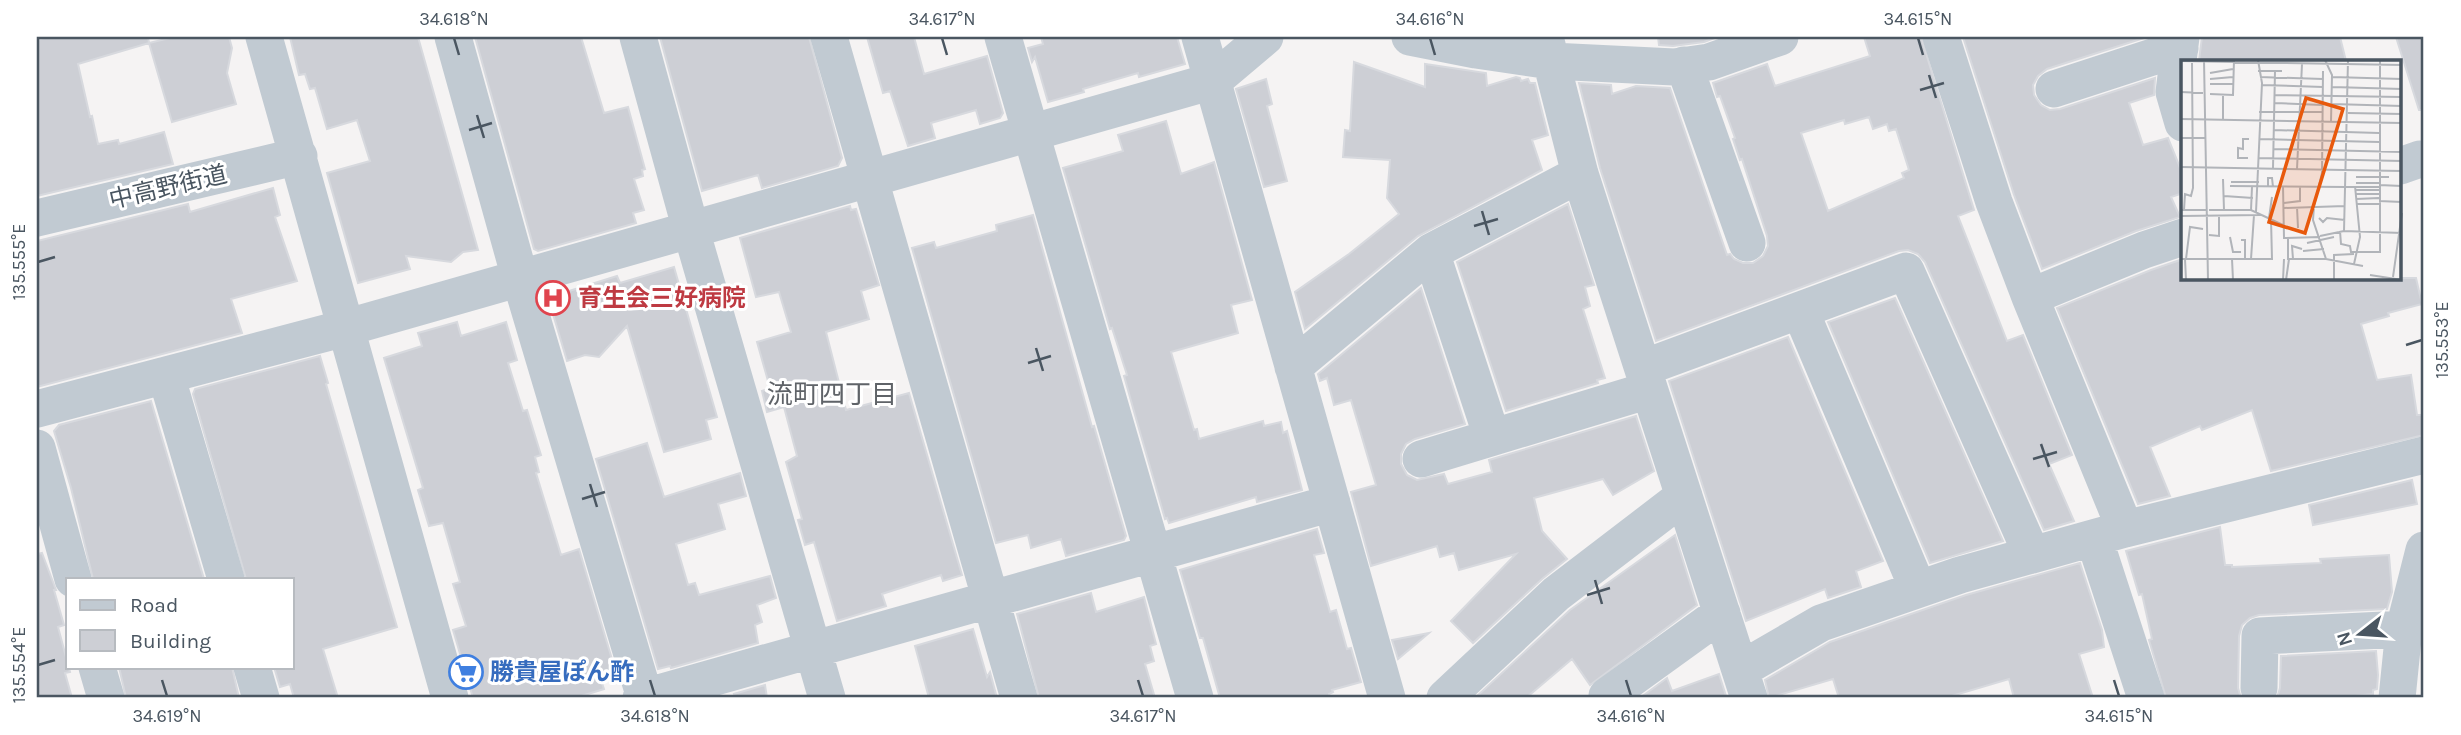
<svg xmlns="http://www.w3.org/2000/svg" width="2461" height="735" font-family="Karla,'Noto Sans JP',sans-serif">
<style>
.building{fill:#cdcfd5;stroke:#d7d9de;stroke-width:2;fill-rule:evenodd}
.lines{fill:none;stroke-linecap:round;stroke-linejoin:round}
.minor{stroke:#c1cad2;stroke-width:37}
.ticks{fill:none;stroke:#4a5661;stroke-width:2.5}
.labels{text-anchor:middle;stroke-width:6;stroke-linejoin:round;paint-order:stroke}
.street-label{font-size:24px;fill:#4a5661;stroke:#fff}
.health-label{font-size:24px;font-weight:bold;fill:#be3a42;stroke:#fff;text-anchor:start}
.shop-label{font-size:24px;font-weight:bold;fill:#366cbe;stroke:#fff;text-anchor:start}
.neighbourhood-label{font-size:26px;fill:#5f6368;stroke:#fff}
.inset-road{fill:none;stroke:#b1b4b9;stroke-width:2}
.view{fill:#e8590c;fill-opacity:0.15;stroke:#e8590c;stroke-width:3.5}
.inset-edge{fill:none;stroke:#4a5661;stroke-width:3.5}
.neatline{fill:none;stroke:#4a5661;stroke-width:2.5}
.ticks-label{font-size:18px;text-anchor:middle;fill:#4a5661}
</style>
<rect width="100%" height="100%" fill="#f5f3f3"/>
<path class="building" d="M47 37H148L149 43 78 64 90 117 92 116 98 144 118 140 119 144 164 132 173 164 37 196V40Z
M174 37H229L232 48 227 73 236 104 172 122 149 43Z
M290 37H418L478 250 463 252 451 262 406 256 410 269 358 283 327 173 370 161 357 120 327 129 315 88 310 89 305 74 299 75Z
M475 37H581L604 113 628 107 645 169 642 170 643 176 634 179 644 210 633 213 636 223 538 251 534 249Z
M660 37H809L842 158 838 166 762 188 758 175 702 191Z
M867 37H914L924 74 987 56 1003 113 1000 118 980 124 976 110 931 123 935 138 908 146 890 91 883 93Z
M1041 37H1177L1185 64 1139 77 1138 73 1083 89 1084 92 1048 102 1035 57 1032 62 1028 48 1043 44Z
M1658 37H1717L1704 42 1673 46 1659 45Z
M1864 37H1921L1974 210 1958 216 2007 341 2023 335 2072 455 2049 464 2074 521 2044 530 1925 262 1918 254 1908 250 1899 251 1656 341 1600 168 1579 83 1611 85 1612 94 1636 86 1670 88 1727 255 1730 254 1734 259 1743 263H1753L1763 256 1768 246 1767 236 1742 159 1740 160 1733 139 1735 138 1720 96 1717 97 1713 83 1767 64 1775 86 1870 56ZM1869 117 1873 129 1887 124 1889 131 1896 129 1909 170 1902 173 1904 178 1828 211 1801 133 1844 120 1845 124Z
M1963 37H2147L2047 69 2038 76 2033 85 2034 95 2041 105 2050 110 2060 109 2155 78 2154 95 2129 103 2143 145 2168 138 2183 175V193L2171 197 2180 217 2136 231 2042 269 2014 195Z
M2202 37H2340L2346 61H2199Z
M2396 37H2424V110H2419Z
M1354 62 1425 87V64L1486 73 1487 86 1516 77 1520 78 1521 81 1528 79 1530 83H1535L1548 135 1532 140 1542 170 1418 236 1305 329 1295 292 1349 254 1399 214 1387 198 1390 160 1343 157 1345 130 1350 131Z
M1266 79 1272 104 1267 106 1287 181 1264 187 1236 89Z
M1166 121 1181 174 1214 162 1252 300 1231 305 1238 333 1171 352 1194 430 1197 429 1199 439 1263 421 1264 426 1281 422 1283 433 1287 431 1302 490 1257 502 1256 497 1169 523 1167 518 1165 519 1135 415 1124 376 1127 375 1112 328 1110 329 1063 168 1123 151 1118 135Z
M273 188 280 215 275 217 297 281 231 299 242 333 37 387V241L188 204 190 212Z
M1568 204 1594 285 1585 287 1590 306 1583 309 1605 378 1597 380 1598 383 1506 411 1457 262Z
M850 206 851 210 856 209 879 285 861 291 869 319 826 332 846 410 909 393 962 575 943 581 941 575 882 594 886 606 837 621 814 542 805 545 798 520 802 519 786 462 797 456 784 407 767 412 762 391 770 388 757 342 791 332 779 292 756 297 740 238Z
M1033 215 1092 427 1094 426 1126 536 1124 540 1066 556 1061 539 1031 548 1028 535 996 543 912 248 934 242 936 248 997 231 996 225Z
M2183 259V278H2416L2422 304 2388 313 2389 316 2361 324 2377 380 2411 375 2417 415H2422L2424 435 2271 471 2252 410 2202 430 2200 426 2150 447 2170 496 2138 504 2057 308 2151 270Z
M674 267 717 417 706 420 711 439 664 452 627 326 599 357 585 355 567 361 553 314 555 313 550 297 617 276 620 283Z
M1421 288 1465 424 1415 439 1406 444 1401 454V464L1407 475 1417 480 1444 474 1448 484 1492 472 1489 460 1636 416 1654 471 1613 495 1603 479 1534 498 1542 531 1567 559 1542 579 1473 643 1451 621 1516 554 1459 570 1454 553 1440 557 1437 546 1371 566 1351 492 1376 485 1351 400 1334 405 1327 378 1320 381 1318 374Z
M1895 298 2003 541 1930 563 1828 322Z
M457 322 461 336 506 322 517 360 508 363 523 411 527 410 541 455 535 457 539 472 536 473 561 555 579 549 617 676 601 680 604 689 575 698H473L453 630 466 626 453 584 460 582 443 523 429 526 418 490 423 488 384 358 422 346 418 333Z
M1788 337 1883 561 1856 571 1861 587 1828 598 1825 589 1746 621 1669 381Z
M320 356 328 383 326 384 397 627 323 649 338 698H294L290 684 280 687 274 667H292V579H246L193 394 195 389Z
M151 401 204 579H93L71 488 54 431 59 425Z
M647 443 664 497 740 473 746 496 718 504 725 529 676 544 688 585 695 583 699 595 770 576 776 598 757 605 762 622 755 625 758 643 671 668 670 666 658 669 596 459Z
M2412 480 2417 504 2313 525 2309 505Z
M2220 527 2225 565H2232V567L2321 563 2320 559 2389 555 2392 592 2387 609 2259 615 2250 618 2242 625 2239 636 2238 688 2241 698H2166L2149 640 2152 639 2142 594 2139 595 2126 551Z
M1317 529 1324 553 1314 555 1330 612 1336 610 1347 649 1351 648 1361 682 1332 690 1333 692 1329 694 1330 698H1220L1203 638H1200L1180 570Z
M1675 535 1697 605 1590 685 1572 659 1526 698H1475L1570 610Z
M42 553 56 590H54L64 625 58 627 70 672 65 673 72 698H37V554Z
M2080 563 2102 630 2104 647 2079 654 2093 698H2014L2009 679 1945 698H1839L1833 679 1769 698 1765 680 1830 642 1966 595Z
M1091 593 1096 612 1144 597 1156 644 1150 646 1154 661 1145 664 1155 698H1039L1017 614Z
M973 629 987 677 990 672 997 698H929L915 646Z
M1429 633 1398 659 1392 640Z
M2376 651 2378 675 2377 689 2373 690V694L2356 696V698H2277L2280 688 2281 656Z
M119 667H232L239 698H126Z
M1719 674 1726 696 1724 698H1640L1667 678 1672 691Z
M765 685 767 698H736L734 694Z"/>
<g class="lines">
<path class="minor" d="M264 37 450 698
M453 37 520 278 645 698
M638 37 691 230 827 698
M829 37 1019 698
M1003 37 1195 698
M1200 37 1387 698
M1410 37 1476 50 1551 61 1674 67 1709 62 1780 37
M1545 37 1580 174 1749 698
M1941 37 1994 202 2030 297 2125 529
M2181 37 2174 92 2183 123
M1684 65 1747 243
M2054 89 2180 48
M2400 166 2420 159
M37 218 299 156
M1431 252 1492 437
M2030 297 2144 250 2183 237
M1800 310 1918 589
M1293 367 1431 252 1580 174
M1643 368 1906 271 2032 555
M166 375 226 579
M37 409 345 328 1213 81 1265 37
M37 448 73 579
M1421 459 1649 390
M2094 538 2146 698
M97 667 106 698
M252 667 261 698
M1740 670 1821 623 1960 575 2125 529 2424 455
M2259 688 2260 636 2404 629
M1607 696 1722 613
M641 698 1332 503
M1445 698 1556 594 1684 496
M2397 698 2404 629 2424 550"/>
</g>
<path class="ticks" d="M454 38 459 55M942 38 947 55M1430 38 1435 55M1918 38 1923 55M1929 75 1936 98M1920 90 1944 83M477 115 484 138M469 130 492 123M1482 211 1489 235M1474 226 1498 219M38 262 55 257M2406 345 2422 340M1036 348 1043 371M1028 363 1051 356M2041 444 2049 467M2033 459 2057 452M590 484 597 507M582 499 605 492M1595 580 1602 604M1587 595 1610 588M38 665 55 660M162 680 167 696M650 680 655 696M1138 680 1143 696M1626 680 1631 696M2114 680 2119 696"/>
<defs>
<g id="hospital-ring" transform="scale(1.75)"><circle r="9.5" fill="#fff" stroke="#e0444e" stroke-width="1.5"/><path d="M-5-5h3v3.5h4V-5h3V5h-3V1.5h-4V5h-3Z" fill="#e0444e"/></g>
<g id="supermarket-ring" transform="scale(1.75)"><circle r="9.5" fill="#fff" stroke="#3f7fe0" stroke-width="1.5"/><path d="M-6-5.5h2.5l.6 2H6L4.5 2H-2.5L-4.4-4H-6ZM-1.5 3.2a1.3 1.3 0 1 0 .1 0ZM3 3.2a1.3 1.3 0 1 0 .1 0Z" fill="#3f7fe0"/></g>
</defs>
<g fill-rule="evenodd">
<use href="#hospital-ring" x="553" y="298"/>
<use href="#supermarket-ring" x="466" y="672"/>
</g>
<g class="labels">
<g class="street-label">
<text transform="translate(168 187) rotate(-13)" y="8">中高野街道</text>
</g>
<g class="health-label">
<text x="578" y="306">育生会三好病院</text>
</g>
<g class="shop-label">
<text x="490" y="680">勝貴屋ぽん酢</text>
</g>
<g class="neighbourhood-label">
<text x="832" y="403">流町四丁目</text>
</g>
</g>
<g transform="translate(2181 60)">
<rect width="220" height="220" fill="#f5f3f3"/>
<path class="inset-road" d="M23 0 27 220M144 0 151 15 150 62M0 1 221 5M77 11H101M29 13 52 9M79 17 142 19M151 17 221 19M29 19 52 17M29 24H52M80 25 142 27M151 27 221 29M0 32 22 33M29 34 52 35 53 0M94 35 221 37M42 36V59M94 43 141 45M151 44 221 46M78 52H141M167 53 221 54M0 59 221 63M93 70 198 73M0 78H25M78 79 198 82M93 89 221 92M67 98H57V88L62 89V79H68M77 98 221 101M0 107 221 111M92 108 94 11M116 109 121 4M175 117H208M42 119 43 150M50 122H78M175 123H198M198 125 221 126M49 126 165 127M102 126 103 178 139 177M87 127V118H91L92 127M165 127H198M175 130H198M175 134H198M43 136 72 138M175 139 198 138M198 141 221 142M103 143 119 141V127M175 144H198M133 146 141 113 142 11M133 146 132 160 145 199M116 147 117 168M103 148 164 146M0 150H25M3 150 4 134 10 136 12 128 11 3M28 150H70L102 165M70 150 71 127M75 152 81 23 77 0M0 156 79 155M88 158 91 137M138 158 142 162 146 158 164 160M159 171 160 184 169 186 170 192H199V0M163 171 167 0M28 175 38 176V156M139 176 163 171 221 173M49 177 52 192H60M107 178V199H145L182 206M60 180H64V199M126 183 153 177M122 191 143 189M0 199H91L90 159M4 199 5 220M5 199 9 167 22 169M51 199 52 220M70 199 73 155M112 199 111 186 121 189M173 204 179 177 174 126M189 215 221 220M212 217 221 153M102 220 103 199M105 220 108 199M153 220V195L173 194"/>
<path class="view" d="M125 38 162 49 124 173 88 162Z"/>
<rect width="220" height="220" class="inset-edge"/>
</g>
<rect width="2461" height="735" fill="none" stroke="#ffffff" stroke-width="77"/>
<rect x="66" y="578" width="228" height="91" fill="#ffffff" stroke="#b7bbc0" stroke-width="2"/>
<rect x="80" y="600" width="35" height="10" fill="#c1cad2" stroke="#b7bbc0" stroke-width="2"/>
<text x="130" y="612" font-size="21" fill="#4a5661">Road</text>
<rect x="80" y="630" width="35" height="21" fill="#cdcfd5" stroke="#b7bbc0" stroke-width="2"/>
<text x="130" y="648" font-size="21" fill="#4a5661">Building</text>
<g transform="translate(2360 634) rotate(253)" stroke="#ffffff" stroke-width="5" paint-order="stroke">
<path d="M0-5L12 26L0 18L-12 26Z" fill="#4a5661"/>
<text y="-10" font-size="19" font-weight="bold" text-anchor="middle" fill="#4a5661">N</text>
</g>
<rect x="38" y="38" width="2384" height="658" class="neatline"/>
<g class="ticks-label">
<text x="454" y="25">34.618°N</text>
<text x="942" y="25">34.617°N</text>
<text x="1430" y="25">34.616°N</text>
<text x="1918" y="25">34.615°N</text>
<text transform="translate(19 262) rotate(-90)" y="6">135.555°E</text>
<text transform="translate(2442 340) rotate(-90)" y="6">135.553°E</text>
<text transform="translate(19 665) rotate(-90)" y="6">135.554°E</text>
<text x="167" y="722">34.619°N</text>
<text x="655" y="722">34.618°N</text>
<text x="1143" y="722">34.617°N</text>
<text x="1631" y="722">34.616°N</text>
<text x="2119" y="722">34.615°N</text>
</g>
</svg>
